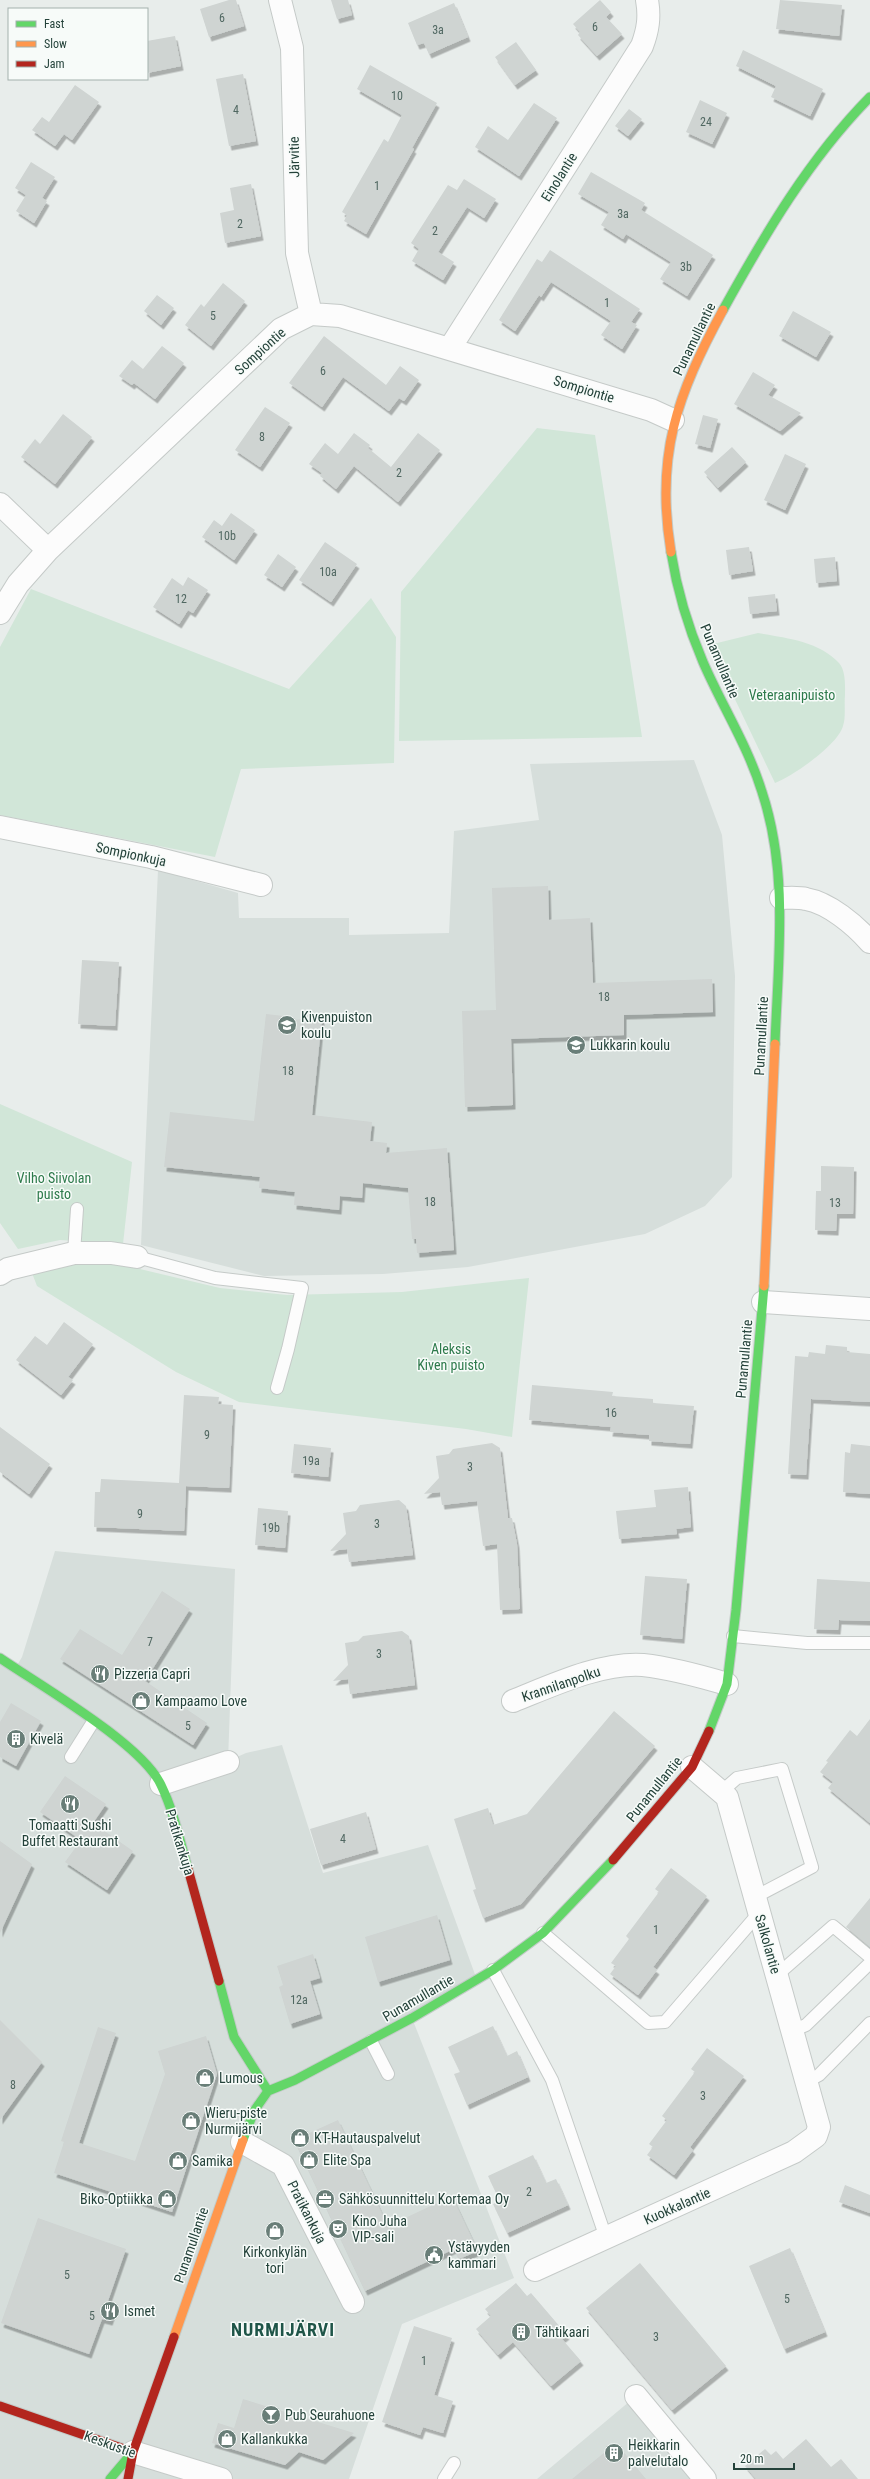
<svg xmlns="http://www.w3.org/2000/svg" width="870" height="2479" font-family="'Roboto Condensed',sans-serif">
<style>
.built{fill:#d6dedb}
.green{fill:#d1e6d8}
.building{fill:#cfd4d2;filter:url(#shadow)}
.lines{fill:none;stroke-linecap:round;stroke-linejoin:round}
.lane-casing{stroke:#c5cac8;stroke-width:14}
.street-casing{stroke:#c5cac8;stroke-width:24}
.fast-casing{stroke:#c3cbc8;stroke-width:11}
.slow-casing{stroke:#c3cbc8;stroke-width:11}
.jam-casing{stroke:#c3cbc8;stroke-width:11}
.lane{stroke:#fcfcfc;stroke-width:12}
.street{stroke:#fcfcfc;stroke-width:22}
.fast{stroke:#63d668;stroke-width:9}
.slow{stroke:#ff974d;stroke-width:9}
.jam{stroke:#b3261e;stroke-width:9}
.labels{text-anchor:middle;stroke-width:3;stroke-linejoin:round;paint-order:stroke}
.number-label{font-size:12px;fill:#506761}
.street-label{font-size:14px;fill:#24423a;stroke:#f7fbf9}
.park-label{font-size:14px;fill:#2d7a4b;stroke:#f7fbf9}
.poi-label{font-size:14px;fill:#24423a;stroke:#f7fbf9;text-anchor:start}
.district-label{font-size:18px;font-weight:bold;letter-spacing:1px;fill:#1f5548;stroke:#f7fbf9}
</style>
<defs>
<filter id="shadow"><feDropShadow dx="2.5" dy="4.5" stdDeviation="0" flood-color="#0004"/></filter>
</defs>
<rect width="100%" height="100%" fill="#e8edeb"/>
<path class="built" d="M694 760 722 835 735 976 732 1177 705 1206 645 1234 468 1267 383 1274 264 1276 141 1245 158 870 238 893 239 918H349V935L449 933 454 831 539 820 530 764Z
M55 1551 235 1569 228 1761 246 1753 282 1745 323 1873 428 1845 477 1980 412 2018 514 2278 402 2324 349 2479H0V1658L15 1669 22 1657Z
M636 2396 705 2479H537Z"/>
<path class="green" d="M537 428 595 435 642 737 399 741 401 592Z
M31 589 289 689 371 598 396 637 394 763 241 769 215 857 0 815V647Z
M758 633C786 638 819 641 839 663 846 671 845 686 845 695 844 705 846 717 843 726 838 745 793 776 775 783L709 645Z
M0 1104 132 1162 123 1244 60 1240 18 1249 0 1223Z
M94 1262 123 1265 220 1288 287 1295 402 1292 529 1278 512 1437 466 1429 239 1402 176 1372 37 1286 32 1273 63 1266Z"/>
<path class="building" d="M229 0H236L244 26 209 37 200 9Z
M331 0H348L352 15 337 19Z
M600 0 611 12 606 17 622 34 597 56 578 35 580 32 573 24Z
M780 0 842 5 839 36 776 29Z
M454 3 468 37 429 54 424 43 417 45 408 23Z
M175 36 181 66 147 73V41Z
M516 42 536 70 515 85 495 57Z
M743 50 823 89 810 116 771 97 776 86 736 66Z
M370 65 437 103 412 148 414 149 366 234 344 221 347 215 342 212 384 139 388 142 402 115 357 89Z
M243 74 256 141 229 146 216 79Z
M75 85 99 102 72 140 64 134 55 146 32 130 42 117 49 122Z
M700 100 727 113 712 144 686 132Z
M534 103 557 118 519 176 475 147 488 126 508 140Z
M629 109 642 119 628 136 615 126Z
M31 162 55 177 42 198 47 201 34 223 16 211 26 195 15 188Z
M591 172 645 203 641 210 713 255 687 296 660 279 671 262 626 234 623 239 601 225 609 212 578 194Z
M464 179 496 199 484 218 467 207 438 252 454 262 443 280 412 261 419 249 411 243 448 185 457 190Z
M251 184 261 236 225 243 220 213 234 210 230 188Z
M550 250 640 309 631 322 637 325 622 349 601 335 611 321 551 282 541 297 539 295 515 331 499 320 537 259 542 262Z
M223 283 245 301 211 346 185 325 201 304 204 307Z
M157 295 174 308 161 325 144 311Z
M793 311 831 332 816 357 779 336Z
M324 336 386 385 400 366 419 380 404 401 399 398 389 411 343 377 322 407 289 383Z
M162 346 184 363 155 399 134 383 132 385 119 376 132 360 143 369Z
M753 372 775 385 768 395 801 413 780 431 734 404Z
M265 407 290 423 260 467 235 450Z
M63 414 92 437 55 484 21 457 35 439 40 444Z
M703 415 718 419 710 448 695 444Z
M354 433 370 445 368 448 391 467 418 433 440 450 398 502 354 466 336 489 320 476 322 473 309 464 325 443 338 454Z
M732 447 746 462 718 488 704 472Z
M785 454 806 464 785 510 764 500Z
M231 513 255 530 234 560 202 537 214 520 222 526Z
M325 542 357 564 331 602 299 580Z
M749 547 753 571 729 575 726 550Z
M278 554 296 567 282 587 264 575Z
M835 557 837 581 816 583 814 559Z
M188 577 208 590 193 613 188 610 179 624 153 607 172 578 183 586Z
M775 594 777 611 750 614 748 597Z
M548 886 549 920 590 918 593 983 712 979 713 1012 624 1015V1035L511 1039 513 1105 465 1107 462 1011 496 1010 492 888Z
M82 960 119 962 115 1026 78 1024Z
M266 1014 292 1017 291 1020 322 1018 312 1115 372 1122 370 1141 387 1143 386 1153 447 1148 454 1250 417 1253 416 1239H412L408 1188 363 1183 362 1198 340 1196 339 1210 294 1205 295 1192 259 1188 260 1177 164 1167 170 1112 254 1121Z
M821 1166 854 1167 853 1214H837L836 1231 815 1230 816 1191H821Z
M64 1322 93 1344 68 1377 73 1380 61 1395 16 1360 35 1336 47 1345Z
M826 1345 847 1347V1352L870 1354V1402L811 1399 806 1475 788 1474 795 1356 808 1357 809 1352 825 1354Z
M532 1385 613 1392 612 1396 653 1399V1403L694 1406 690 1444 649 1441V1435L610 1432 611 1427 529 1420Z
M184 1395 219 1397 218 1404 233 1405 229 1488 186 1486 184 1531 94 1527 95 1492H100L101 1479 179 1483Z
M0 1427 50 1464 29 1494 0 1472Z
M492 1443 500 1448 508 1518H512L517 1544 520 1609 500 1610 497 1544 483 1546 477 1501 442 1505 440 1492 424 1494 439 1478 436 1456 449 1454 453 1449Z
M294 1444 331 1448 328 1477 291 1473Z
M851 1444 870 1446V1494L843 1492 845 1452 850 1453Z
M688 1487 691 1527 676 1529 677 1534 619 1539 616 1511 656 1507 654 1490Z
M399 1500 406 1506 413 1555 349 1562 347 1549 330 1551 346 1534 343 1513 356 1511 360 1505Z
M258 1508 288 1511 285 1548 255 1545Z
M645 1576 687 1579 682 1639 640 1635Z
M817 1579 870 1582V1621L839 1620 838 1630 814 1629Z
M162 1591 190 1609 145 1681 207 1723 193 1745 60 1659 80 1629 122 1655Z
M402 1631 409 1636 415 1685 350 1694 348 1679 333 1681 348 1665 345 1643 358 1641 363 1636Z
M11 1703 41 1721 16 1766 0 1757V1722Z
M614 1711 655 1746 521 1904 483 1918 473 1890 476 1889 454 1819 488 1808 493 1825 527 1814Z
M870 1719V1823L828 1788 833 1782 820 1772 828 1762 826 1761 850 1730 857 1736Z
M65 1776 106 1804 93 1823 133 1851 107 1890 65 1862 81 1840 40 1812Z
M366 1812 376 1849 321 1865 310 1829Z
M0 1841 32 1864 0 1933Z
M671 1868 707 1896 653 1967 657 1970 638 1995 610 1974 616 1966 611 1963 629 1939 626 1936 659 1892 655 1889Z
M870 1898V1947L846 1927Z
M437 1915 450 1960 378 1982 365 1937Z
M313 1954 320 1978 310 1981 320 2014 290 2024 279 1987 283 1985 277 1966Z
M0 2020 42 2062 0 2120Z
M493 2026 507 2056 517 2051 528 2077 467 2105 454 2074 460 2072 448 2047Z
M98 2027 116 2033 79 2143 135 2161 165 2074 158 2051 206 2036 217 2074 172 2212 54 2173 64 2142 61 2141Z
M707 2048 744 2076 690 2147 693 2150 674 2175 647 2155 653 2147 649 2144 667 2120 662 2116 695 2072 691 2069Z
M338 2120 388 2226 452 2196 478 2251 459 2259 454 2249 365 2291 294 2140Z
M533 2155 546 2183 556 2179 568 2205 507 2233 493 2204 500 2201 488 2176Z
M845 2185 870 2195V2213L839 2202Z
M38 2218 126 2249 108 2301 116 2304 110 2321 102 2319 89 2354 1 2323Z
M790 2248 825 2332 784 2349 749 2266Z
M640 2263 726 2366 672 2410 586 2308Z
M516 2283 527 2296 531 2293 567 2335 562 2339 581 2361 551 2386 513 2342 498 2355 476 2329 491 2316 485 2309Z
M414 2326 452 2338 434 2395 453 2401 443 2433 423 2427 420 2435 382 2422Z
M243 2399 354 2433 323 2460 299 2452 285 2465 212 2443 218 2423 234 2428Z
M806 2439 831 2467 841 2459 858 2479H756L745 2466 765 2449 771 2455 776 2451 783 2459Z
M616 2443 646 2479H572Z"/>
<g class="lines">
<g class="lane-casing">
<path id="lane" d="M74 1253 77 1209
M137 1257 215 1278 302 1288 288 1349 277 1388
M733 1636 807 1643H870
M71 1757 93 1722
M721 1792 737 1778 782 1769 812 1867 755 1897
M543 1933 648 2023 665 2022 759 1913
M493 1970 552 2080 606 2238
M777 1975 833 1926 870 1957
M792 2031 806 2025 870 1963
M371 2041 388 2074
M806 2082 819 2075 870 2023
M444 2479 454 2463"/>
</g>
<g class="street-casing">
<path id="street" d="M280 0 292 48 297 253 311 314
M450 348 642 46C648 30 650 17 647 0
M0 504 48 550
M0 613 18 584 48 550 281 329 311 314 340 316 651 410 673 420
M0 827 151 857 261 885
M781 898C789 898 798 897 806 899 829 903 855 925 870 942
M0 1274 8 1269 74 1253H111L137 1257
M763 1302 870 1309
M513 1701C551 1686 601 1662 643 1665 670 1668 700 1676 727 1684
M161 1784 228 1762
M242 2142 283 2165 353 2302
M535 2270 794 2152 816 2136 819 2127 727 1797 692 1767
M636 2396 705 2479
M133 2452 221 2479"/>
</g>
<g class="fast-casing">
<path id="fast" d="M723 310C765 234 809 159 870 97
M671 552C677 590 688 627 703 662 722 706 748 746 762 792 789 873 778 959 775 1044
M0 1658C41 1686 142 1744 161 1785 174 1812 180 1841 188 1869
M709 1731 727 1684 736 1610 764 1286
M219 1981 234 2037 268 2091
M243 2140 254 2111 268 2091 295 2080 412 2018 493 1970 543 1933 613 1860
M110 2479 132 2453"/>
</g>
<g class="slow-casing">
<path id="slow" d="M671 552C655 455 677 395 723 310
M764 1286 775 1044
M174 2337 243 2140"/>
</g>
<g class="jam-casing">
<path id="jam" d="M613 1860 692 1767 709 1731
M188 1869 219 1981
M0 2406 133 2452
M128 2479 133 2452 174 2337"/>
</g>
<use href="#lane" class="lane"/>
<use href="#street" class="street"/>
<use href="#fast" class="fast"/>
<use href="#slow" class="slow"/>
<use href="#jam" class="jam"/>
</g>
<defs>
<g id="school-disc" transform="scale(1)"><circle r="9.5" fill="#697e78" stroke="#f7fbf9"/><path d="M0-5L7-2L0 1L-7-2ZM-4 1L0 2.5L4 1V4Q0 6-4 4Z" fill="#fff"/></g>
<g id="restaurant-disc" transform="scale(1)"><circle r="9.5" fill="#697e78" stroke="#f7fbf9"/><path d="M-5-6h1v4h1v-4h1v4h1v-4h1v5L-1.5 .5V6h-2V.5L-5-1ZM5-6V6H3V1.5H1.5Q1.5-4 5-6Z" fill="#fff"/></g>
<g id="shop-disc" transform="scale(1)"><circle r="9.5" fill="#697e78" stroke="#f7fbf9"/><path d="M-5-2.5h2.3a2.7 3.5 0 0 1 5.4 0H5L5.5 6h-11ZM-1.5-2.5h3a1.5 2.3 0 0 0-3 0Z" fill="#fff"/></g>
<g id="building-disc" transform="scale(1)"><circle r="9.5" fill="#697e78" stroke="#f7fbf9"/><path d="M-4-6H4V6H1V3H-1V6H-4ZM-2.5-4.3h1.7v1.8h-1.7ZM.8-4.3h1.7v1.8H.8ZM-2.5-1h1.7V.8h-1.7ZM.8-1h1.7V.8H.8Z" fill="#fff"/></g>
<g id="office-disc" transform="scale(1)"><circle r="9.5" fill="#697e78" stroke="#f7fbf9"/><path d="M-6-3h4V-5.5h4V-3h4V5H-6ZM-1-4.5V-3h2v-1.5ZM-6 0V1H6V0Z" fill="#fff"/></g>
<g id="theatre-disc" transform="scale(1)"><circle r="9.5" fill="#697e78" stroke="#f7fbf9"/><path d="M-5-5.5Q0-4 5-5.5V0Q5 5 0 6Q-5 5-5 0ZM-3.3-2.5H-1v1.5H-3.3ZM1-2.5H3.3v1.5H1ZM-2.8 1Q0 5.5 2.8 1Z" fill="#fff"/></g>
<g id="civic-disc" transform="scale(1)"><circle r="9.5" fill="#697e78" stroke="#f7fbf9"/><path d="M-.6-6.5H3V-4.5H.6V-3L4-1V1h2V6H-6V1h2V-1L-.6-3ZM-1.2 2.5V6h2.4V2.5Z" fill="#fff"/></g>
<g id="bar-disc" transform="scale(1)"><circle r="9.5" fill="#697e78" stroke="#f7fbf9"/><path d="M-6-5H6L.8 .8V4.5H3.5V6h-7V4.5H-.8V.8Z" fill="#fff"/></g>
</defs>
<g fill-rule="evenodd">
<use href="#school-disc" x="287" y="1025"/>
<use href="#school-disc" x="576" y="1045"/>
<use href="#restaurant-disc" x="100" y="1674"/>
<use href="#shop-disc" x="141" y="1701"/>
<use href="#building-disc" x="16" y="1739"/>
<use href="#restaurant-disc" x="70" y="1804"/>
<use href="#shop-disc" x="205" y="2078"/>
<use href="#shop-disc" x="191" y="2121"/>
<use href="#shop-disc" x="300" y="2138"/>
<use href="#shop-disc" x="309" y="2160"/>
<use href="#shop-disc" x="178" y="2161"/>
<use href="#shop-disc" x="167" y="2199"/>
<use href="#office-disc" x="325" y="2199"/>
<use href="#theatre-disc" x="338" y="2229"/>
<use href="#shop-disc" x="275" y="2231"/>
<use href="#civic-disc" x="434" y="2255"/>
<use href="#restaurant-disc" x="110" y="2311"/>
<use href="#building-disc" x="521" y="2332"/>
<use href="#bar-disc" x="271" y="2415"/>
<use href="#shop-disc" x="227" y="2439"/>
<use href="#building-disc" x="614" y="2453"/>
</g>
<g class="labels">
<g class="number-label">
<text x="222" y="22">6</text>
<text x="595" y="31">6</text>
<text x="438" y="34">3a</text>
<text x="397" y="100">10</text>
<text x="236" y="114">4</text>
<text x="706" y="126">24</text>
<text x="377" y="190">1</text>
<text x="623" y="218">3a</text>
<text x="240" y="228">2</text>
<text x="435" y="235">2</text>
<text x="686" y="271">3b</text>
<text x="607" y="307">1</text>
<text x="213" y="320">5</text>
<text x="323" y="375">6</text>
<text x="262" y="441">8</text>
<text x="399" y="477">2</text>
<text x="227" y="540">10b</text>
<text x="328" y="576">10a</text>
<text x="181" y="603">12</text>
<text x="604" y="1001">18</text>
<text x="288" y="1075">18</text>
<text x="430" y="1206">18</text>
<text x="835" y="1207">13</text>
<text x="611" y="1417">16</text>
<text x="207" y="1439">9</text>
<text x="311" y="1465">19a</text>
<text x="470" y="1471">3</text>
<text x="140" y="1518">9</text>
<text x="377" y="1528">3</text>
<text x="271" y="1532">19b</text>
<text x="150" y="1646">7</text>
<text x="379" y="1658">3</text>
<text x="188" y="1730">5</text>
<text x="343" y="1843">4</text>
<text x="656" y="1934">1</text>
<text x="299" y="2004">12a</text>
<text x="13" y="2089">8</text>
<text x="703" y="2100">3</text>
<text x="529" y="2196">2</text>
<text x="67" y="2279">5</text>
<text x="787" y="2303">5</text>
<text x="92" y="2320">5</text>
<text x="656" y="2341">3</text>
<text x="424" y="2365">1</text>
</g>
<g class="street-label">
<text transform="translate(294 157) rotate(-91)" y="5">Järvitie</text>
<text transform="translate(559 177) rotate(-58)" y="5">Einolantie</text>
<text transform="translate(694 339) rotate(-64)" y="5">Punamullantie</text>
<text transform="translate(260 351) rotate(-42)" y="5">Sompiontie</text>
<text transform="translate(584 389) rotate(17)" y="5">Sompiontie</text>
<text transform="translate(720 661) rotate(67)" y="5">Punamullantie</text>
<text transform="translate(131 854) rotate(12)" y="5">Sompionkuja</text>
<text transform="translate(761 1036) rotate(-87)" y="5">Punamullantie</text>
<text transform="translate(744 1359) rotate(-85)" y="5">Punamullantie</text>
<text transform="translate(561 1684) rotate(-19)" y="5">Krannilanpolku</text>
<text transform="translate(654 1789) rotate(-51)" y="5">Punamullantie</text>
<text transform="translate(180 1842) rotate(73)" y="5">Pratikankuja</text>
<text transform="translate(768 1944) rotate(74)" y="5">Salkolantie</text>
<text transform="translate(418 1998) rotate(-30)" y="5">Punamullantie</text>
<text transform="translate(677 2206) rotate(-24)" y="5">Kuokkalantie</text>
<text transform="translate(307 2212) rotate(63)" y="5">Pratikankuja</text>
<text transform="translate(191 2245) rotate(-71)" y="5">Punamullantie</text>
<text transform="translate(110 2444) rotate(20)" y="5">Keskustie</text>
</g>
<g class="park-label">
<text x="792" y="700">Veteraanipuisto</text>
<text x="54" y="1183">Vilho Siivolan<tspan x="54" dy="16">puisto</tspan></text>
<text x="451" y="1354">Aleksis<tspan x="451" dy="16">Kiven puisto</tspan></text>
</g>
<g class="poi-label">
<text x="301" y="1022">Kivenpuiston<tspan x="301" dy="16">koulu</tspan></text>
<text x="590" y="1050">Lukkarin koulu</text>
<text x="114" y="1679">Pizzeria Capri</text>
<text x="155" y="1706">Kampaamo Love</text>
<text x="30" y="1744">Kivelä</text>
<text x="70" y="1830" text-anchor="middle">Tomaatti Sushi<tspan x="70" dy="16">Buffet Restaurant</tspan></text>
<text x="219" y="2083">Lumous</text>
<text x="205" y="2118">Wieru-piste<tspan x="205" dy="16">Nurmijärvi</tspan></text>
<text x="314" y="2143">KT-Hautauspalvelut</text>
<text x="323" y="2165">Elite Spa</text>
<text x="192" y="2166">Samika</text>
<text x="153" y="2204" text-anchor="end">Biko-Optiikka</text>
<text x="339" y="2204">Sähkösuunnittelu Kortemaa Oy</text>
<text x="352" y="2226">Kino Juha<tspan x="352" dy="16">VIP-sali</tspan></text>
<text x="448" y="2252">Ystävyyden<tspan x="448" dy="16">kammari</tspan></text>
<text x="275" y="2257" text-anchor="middle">Kirkonkylän<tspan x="275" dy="16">tori</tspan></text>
<text x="124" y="2316">Ismet</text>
<text x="535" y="2337">Tähtikaari</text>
<text x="285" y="2420">Pub Seurahuone</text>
<text x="241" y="2444">Kallankukka</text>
<text x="628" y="2450">Heikkarin<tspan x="628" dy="16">palvelutalo</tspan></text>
</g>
<g class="district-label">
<text x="283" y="2336">NURMIJÄRVI</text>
</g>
</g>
<rect x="8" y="8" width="140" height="72" fill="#f7fbf9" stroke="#a3b1ad"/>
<rect x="16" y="21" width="20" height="6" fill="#63d668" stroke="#a3b1ad"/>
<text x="44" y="28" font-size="12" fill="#24423a">Fast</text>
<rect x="16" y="41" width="20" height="6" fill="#ff974d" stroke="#a3b1ad"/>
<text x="44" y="48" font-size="12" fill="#24423a">Slow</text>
<rect x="16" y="61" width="20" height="6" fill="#b3261e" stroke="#a3b1ad"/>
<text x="44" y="68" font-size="12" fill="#24423a">Jam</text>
<path d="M734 2463v6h60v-6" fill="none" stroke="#24423a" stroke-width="2"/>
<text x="740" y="2463" font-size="12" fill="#24423a" stroke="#f7fbf9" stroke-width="3" paint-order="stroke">20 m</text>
</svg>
